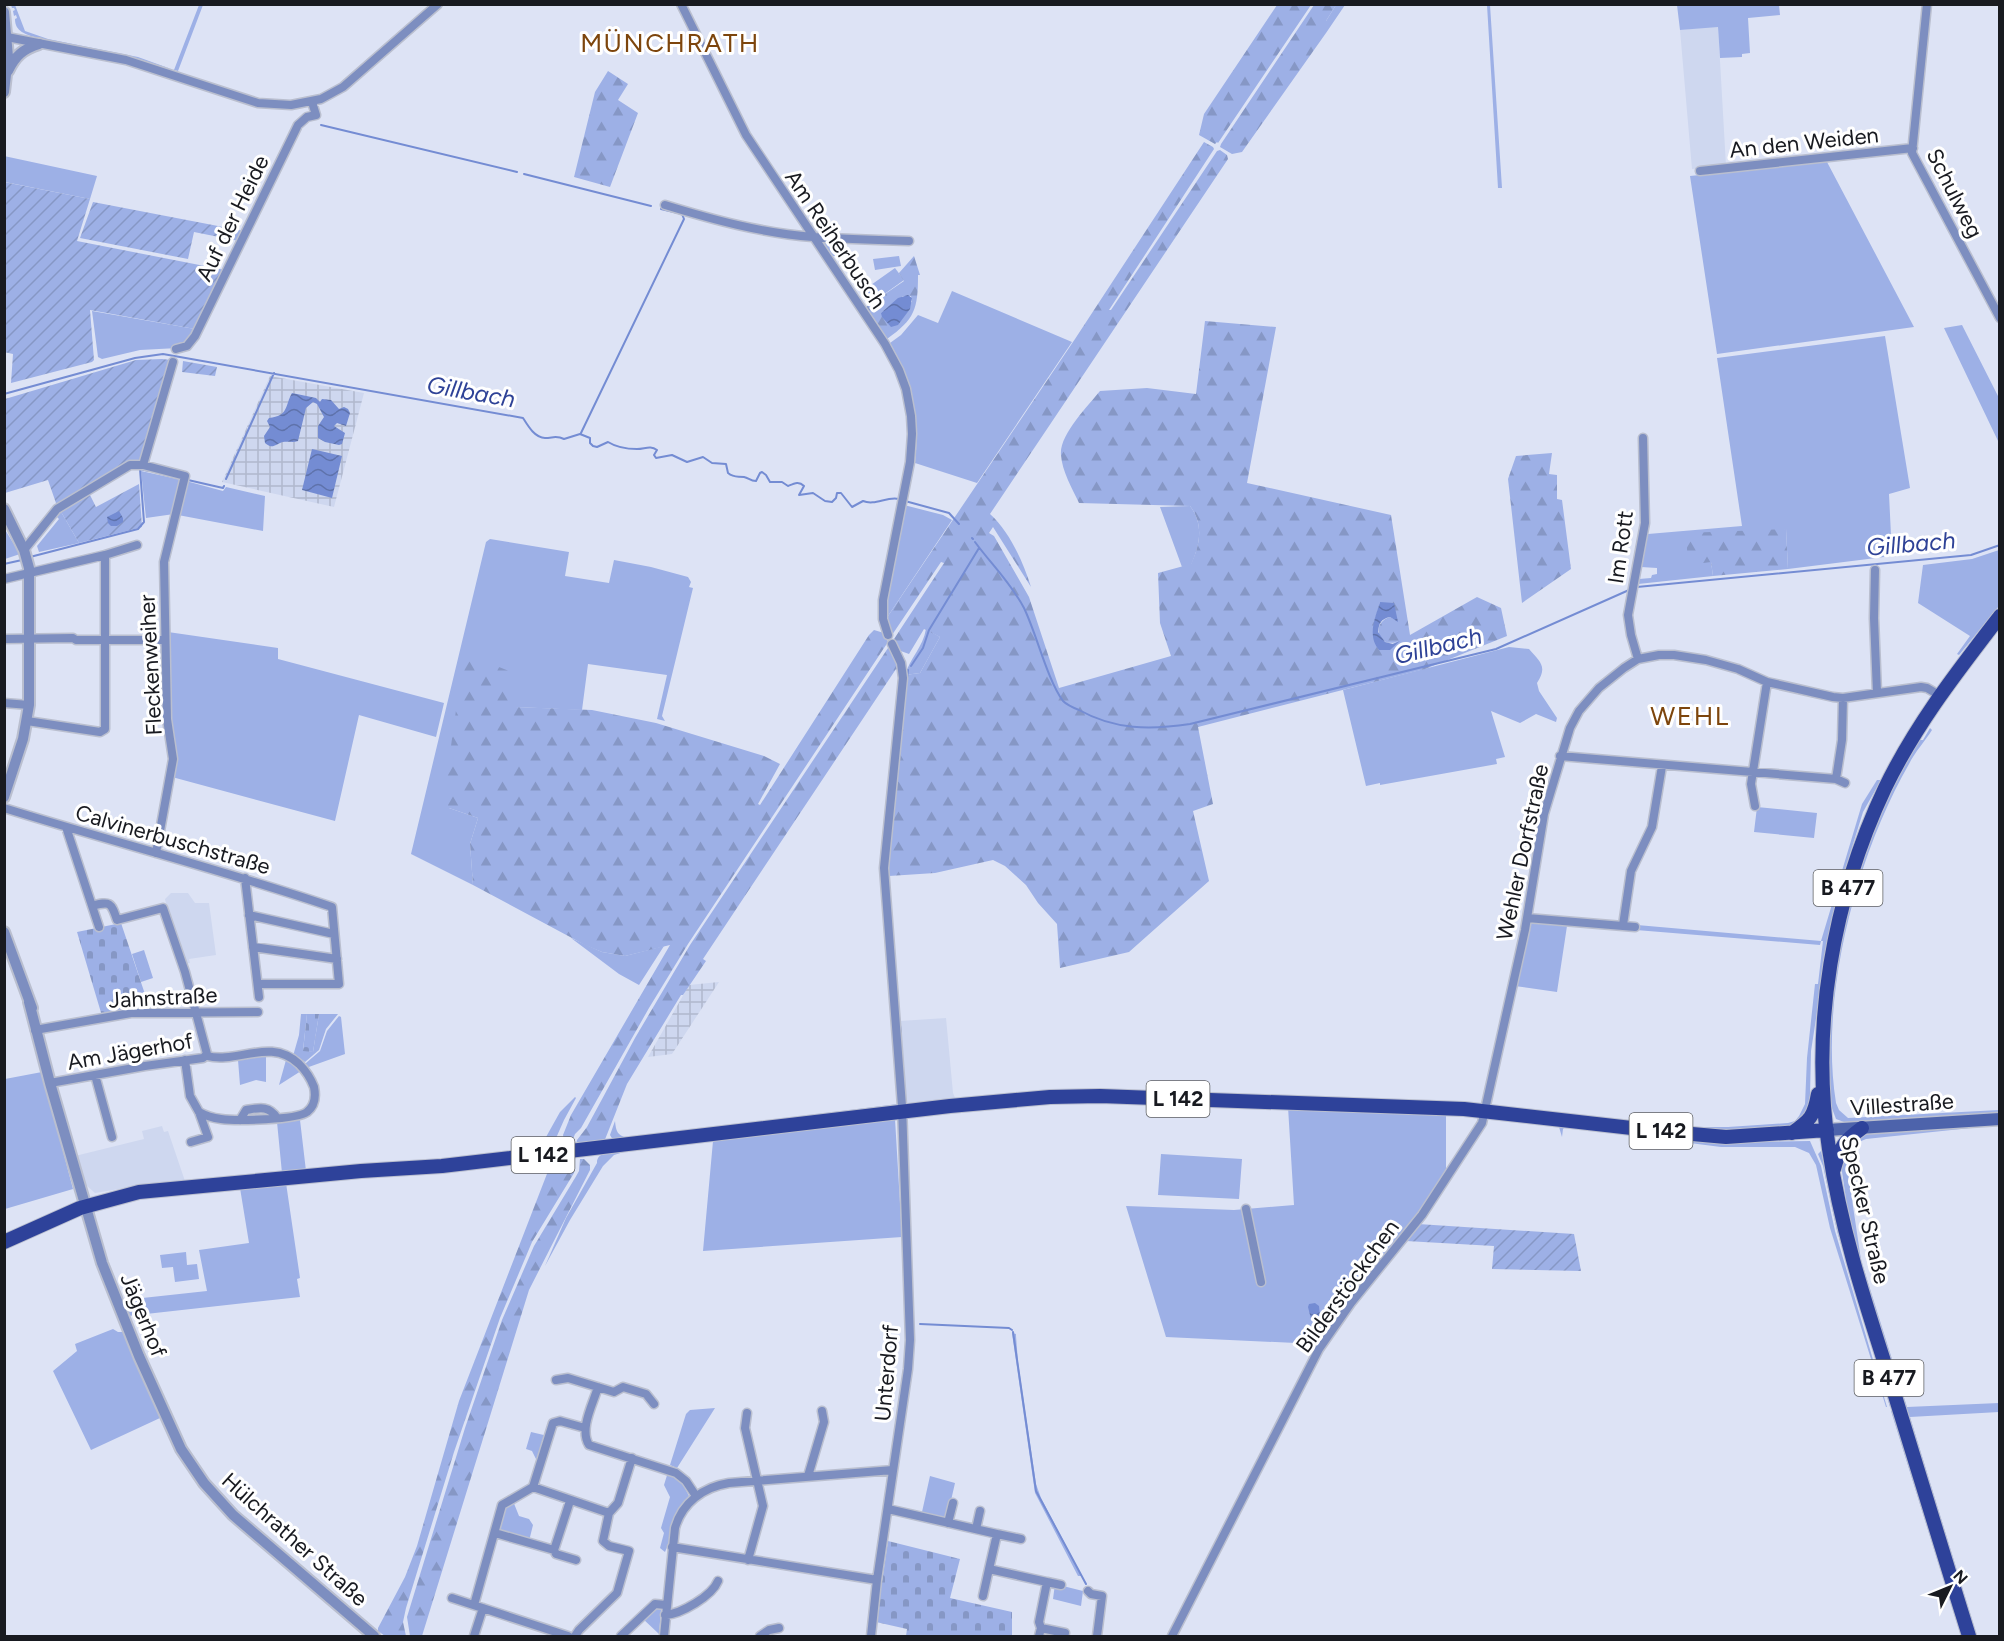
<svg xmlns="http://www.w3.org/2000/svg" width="2004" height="1641" font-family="Figtree,sans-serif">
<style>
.built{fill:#ced7ef}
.industrial{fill:url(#industrial-grid)}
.green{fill:#9db0e6}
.forest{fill:url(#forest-firs);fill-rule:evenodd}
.cemetery{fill:url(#cemetery-stones)}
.garden{fill:url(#garden-furrows)}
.water{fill:url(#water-waves)}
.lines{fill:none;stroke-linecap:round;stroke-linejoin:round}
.stream{stroke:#748cd3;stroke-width:2}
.minor-casing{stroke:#babfcf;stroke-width:11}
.tertiary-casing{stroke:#babfcf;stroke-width:14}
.secondary-casing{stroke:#babfcf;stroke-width:15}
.primary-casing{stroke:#babfcf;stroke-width:16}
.minor{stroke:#7d8ec0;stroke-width:8}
.tertiary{stroke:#7d8ec0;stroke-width:10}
.secondary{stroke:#4d63ab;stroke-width:12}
.primary{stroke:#2e429a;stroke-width:14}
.labels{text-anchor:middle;stroke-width:6;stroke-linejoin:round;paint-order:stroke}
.shield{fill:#fff;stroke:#5d5f63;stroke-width:1.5}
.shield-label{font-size:21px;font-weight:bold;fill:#181a20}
.street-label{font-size:22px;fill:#181a20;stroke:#fff}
.water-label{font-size:24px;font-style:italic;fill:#2e4297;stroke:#fff}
.quarter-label{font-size:26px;letter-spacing:1.5px;fill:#7d450c;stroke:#fff}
</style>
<defs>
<pattern id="industrial-grid" width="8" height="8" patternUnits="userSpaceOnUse" patternTransform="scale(1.5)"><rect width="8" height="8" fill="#ced7ef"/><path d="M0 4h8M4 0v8" fill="none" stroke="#b0b8cd"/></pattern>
<pattern id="forest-firs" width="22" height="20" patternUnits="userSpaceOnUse" patternTransform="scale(1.5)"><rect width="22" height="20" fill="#9db0e6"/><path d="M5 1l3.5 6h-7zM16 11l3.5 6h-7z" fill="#8697c5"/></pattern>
<pattern id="cemetery-stones" width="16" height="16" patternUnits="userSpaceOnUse" patternTransform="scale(1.5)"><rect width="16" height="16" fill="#9db0e6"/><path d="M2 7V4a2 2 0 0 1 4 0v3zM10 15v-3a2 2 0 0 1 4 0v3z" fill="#8697c5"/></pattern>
<pattern id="garden-furrows" width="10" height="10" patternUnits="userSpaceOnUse" patternTransform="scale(1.5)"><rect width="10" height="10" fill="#9db0e6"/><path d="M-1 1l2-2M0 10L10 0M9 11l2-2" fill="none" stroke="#8697c5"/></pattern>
<pattern id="water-waves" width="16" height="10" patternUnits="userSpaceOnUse" patternTransform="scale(1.5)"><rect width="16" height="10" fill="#748cd3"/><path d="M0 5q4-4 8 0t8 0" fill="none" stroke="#5e72ab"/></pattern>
</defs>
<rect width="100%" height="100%" fill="#dde3f5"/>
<path class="built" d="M1718 26 1726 166 1692 169 1680 30Z
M171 893H188L195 903H209L216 955 189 959 190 963 184 964 174 938 165 899Z
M946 1018 953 1093 957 1102 905 1108 900 1021Z
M162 1126 164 1132 168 1131 186 1184 131 1187 95 1193 86 1185 75 1156 144 1139 142 1131Z"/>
<path class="industrial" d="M270 376 364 393 334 507 222 482Z
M719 982 672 1054 648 1057 689 985Z"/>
<path class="green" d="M11 5H15L25 31 48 39 138 57 174 70 199 5H203L178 71 133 58 37 38C26 34 15 32 15 19L17 18 16 15 14 16 13 11 15 10 14 8H12Z
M1336 5H1345L1326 33V21Z
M1487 5H1490L1502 188H1498Z
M1677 5H1779L1780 15 1748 18 1750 53 1742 54V57L1720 58 1718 27 1680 30Z
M4 156 97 176 90 199 5 182Z
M1827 162 1914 327 1717 354 1690 176Z
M837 242 840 253 837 256H833L823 243Z
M899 256 901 266 875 270 873 259Z
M895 268 904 280 869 305 861 292Z
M952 291 1072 342 977 483 915 463C920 417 913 384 890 343L901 335 918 315 938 323Z
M92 311 195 329 192 338 178 348 140 350 102 359 98 357Z
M1962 325 1999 398V443L1944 328Z
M1885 336 1910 488 1889 494 1892 556 1788 569 1786 529 1711 562 1713 576 1638 584 1639 579 1651 578 1652 575 1657 574V568L1641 567 1648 534 1742 526 1717 358Z
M141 471 182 480 174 514 146 518Z
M186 481 223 491 226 487 265 496 263 531 178 515Z
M904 505 943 515 952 520 886 619 885 613 890 575Z
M1190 506C1204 524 1200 545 1191 565L1182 567 1160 507Z
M60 510 79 543 39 552 37 546 59 519 55 515Z
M4 528 20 554 5 559H4Z
M490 539 569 552 565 576 609 583 614 560 651 567 688 577 691 582 689 587 693 588 662 716 665 721 657 719 667 675 588 664 582 710 516 707 449 808 478 818 470 844 473 885 411 854 486 542Z
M1999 550V606L1959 655 1957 654 1970 636 1918 603 1923 565 1972 559Z
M926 629 940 637 920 673 905 675C910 658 923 647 926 629Z
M168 632 278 648V659L444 703 436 737 359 715 335 821 172 777 169 728Z
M1509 647 1529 649C1540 662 1548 666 1537 683L1539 691 1557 718 1556 722 1536 714 1520 723 1491 711 1505 757 1496 759 1497 764 1380 785V783L1366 786 1343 690Z
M1930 728 1932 730C1925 741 1915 752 1909 764 1856 856 1819 998 1836 1103L1839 1110 1848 1118 1999 1110V1115L1844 1122 1836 1119 1830 1103V1005L1845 915 1875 822 1911 751 1920 740H1923Z
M1877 780H1881L1863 812 1839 889 1830 928 1811 1051 1810 1096 1805 1115 1794 1125 1742 1131 1694 1130 1598 1117 1694 1127H1728L1788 1123 1795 1121 1799 1116 1805 1104 1807 1058 1815 984H1818L1823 941H1821L1820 945 1636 930 1637 925 1821 941 1862 804Z
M1757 807 1817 813 1814 838 1754 832Z
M1533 923 1567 926 1557 992 1515 986 1528 926Z
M571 938 602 952 625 956 664 946 639 985 619 974Z
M144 950 153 978 141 982 132 954Z
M301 1014H307L303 1050 313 1052 319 1014H338L326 1029 319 1050 305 1062 298 1057 296 1059 293 1056 299 1035Z
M339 1016 341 1017 345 1054 306 1068V1063L320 1051 327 1031Z
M266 1055V1082L256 1080 240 1085 238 1060Z
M286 1060 301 1071 279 1085Z
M42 1072 73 1189 5 1209V1079Z
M575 1097 576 1098 564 1120 553 1145 548 1149 542 1148 541 1146 560 1112Z
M898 1104 895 1108 613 1140 610 1135 615 1121C616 1131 617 1135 627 1138Z
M1288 1107 1446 1113V1173L1411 1222 1336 1316 1317 1344 1166 1337 1126 1206 1234 1210 1294 1205Z
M895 1119 902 1237 703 1251 713 1141Z
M300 1120 306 1171 282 1173 277 1122Z
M1999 1122V1125L1866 1139C1854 1144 1850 1147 1846 1159L1861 1260 1907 1407 1999 1403V1412L1910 1417 1977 1636H1972L1905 1412 1907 1411V1409L1904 1408 1851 1233 1841 1165 1844 1147 1858 1136 1873 1133Z
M1560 1125 1737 1142 1810 1141 1821 1166 1835 1231 1887 1407H1886L1830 1228 1816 1165 1809 1153 1795 1147H1721L1565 1127 1563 1129 1562 1137 1559 1127Z
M618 1151H627L614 1155 603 1166 570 1220 545 1266 566 1218 597 1163C597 1152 609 1153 618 1151Z
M1821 1151 1840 1236 1894 1405 1890 1407 1837 1231 1823 1166 1818 1154Z
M1161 1154 1242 1159 1239 1199 1158 1195Z
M286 1183 300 1278 297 1279 300 1297 128 1316 124 1300 207 1291 199 1250 249 1243 240 1188Z
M186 1252 187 1265 197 1264 199 1279 175 1282 173 1267 162 1268 160 1255Z
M113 1329 118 1332H123L160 1418 91 1450 53 1371 77 1351 75 1344Z
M1012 1333 1016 1334V1336L1018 1362 1036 1484 1041 1498 1082 1576H1078L1035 1493Z
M715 1408 677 1468 670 1465 686 1414 690 1410Z
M1891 1411 1896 1412 1965 1636H1961Z
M531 1432 548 1436 538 1463 532 1451 526 1449Z
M668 1472 682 1482 689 1496 665 1552 660 1548 664 1533 661 1528 670 1497 664 1485Z
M930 1476 955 1483 947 1518 922 1512Z
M513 1501 519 1516 529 1519 533 1525 529 1541 499 1530 505 1508Z
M1055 1584 1083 1591 1081 1606 1053 1599Z
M655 1607 661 1610 659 1634 642 1618Z"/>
<path class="forest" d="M1277 5H1311L1218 143 1217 142 1215 144 1199 135 1204 114Z
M1314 5H1336L1326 21V33L1242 152 1232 154 1220 147 1221 144Z
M608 71 628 84 618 100 638 113 610 187 574 177 595 92Z
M1204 142 1213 147 1214 149 1109 310H1111L1217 151 1220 150 1227 155 1228 159 990 514C1010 532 1023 562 1031 587L993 527 989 533 994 536 1029 597 1059 688 1171 656 1160 623 1158 573 1191 564C1200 545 1204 524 1190 506L1079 503C1072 488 1062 471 1061 455 1059 435 1088 406 1100 391L1147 388 1196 394 1205 321 1276 327 1247 483 1391 515 1410 635 1477 597 1501 608 1507 636 1425 669 1198 727 1213 804 1193 811 1209 881 1129 952 1060 968 1057 924 1038 903 1026 885 1005 866 993 860 935 873 889 876 888 861 905 675 920 673 940 637 924 629 909 654 898 650 893 644 894 639 944 563 941 562 892 635 890 634 886 619 1075 339ZM1380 602 1397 621 1390 617C1370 623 1378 650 1399 641L1379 650 1374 623Z
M914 256 920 275H918C918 309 915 319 887 339L866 307 904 281 899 273ZM903 296H911L912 302 881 313Z
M1552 453 1549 474 1557 475V499L1562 500 1571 569 1522 603 1508 479 1516 456Z
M1786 529 1788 569 1713 576 1711 562 1688 565 1686 533Z
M874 630 884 633 888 642 688 944 649 1008 581 1128 575 1134 571 1144 565 1145 563 1135 571 1115 670 945 625 956 602 952 585 945 473 885 470 844 478 818 449 808 444 796 464 653 509 671 516 707 592 710 656 723 764 756 780 764 758 804 760 805 869 635Z
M890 645 900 671 896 669 703 959 706 961 683 995H681L627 1084 604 1142 576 1144 577 1140 587 1127 635 1038 690 945Z
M562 1159 573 1160 574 1173 532 1242 500 1318 454 1452 406 1608 403 1622 406 1636H385L378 1631V1628L405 1577 417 1546 459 1401 550 1166 554 1161Z
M580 1159H584L590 1165V1170L529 1290 422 1636H410L407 1617 465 1428 502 1320 534 1246 575 1178 579 1171Z"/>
<path class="cemetery" d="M121 923 150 1009H135L134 1011 102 1016 77 932Z
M307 1014H319L313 1052 303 1051Z
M888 1541 960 1559 950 1598 1012 1612V1636H906L907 1629 876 1622Z"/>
<path class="garden" d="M4 182 90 199 77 241 225 270 195 329 90 310 94 360 92 362 11 383 13 354 4 352Z
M93 202 244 231 239 241 194 232 188 259 80 238Z
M162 359 171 360 142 459 57 506 48 480 5 493V399L136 360Z
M183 361 217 367 215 376 182 372Z
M139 484 142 527 79 543 60 510 89 493 96 507Z
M1418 1224 1574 1234 1581 1271 1492 1269 1494 1246 1406 1241Z"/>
<path class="water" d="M908 295 912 298 910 309 898 325 891 327 882 317 881 313 898 298Z
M292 393 316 398 320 402 322 399 331 400 339 409 344 407 348 409 350 413 346 426 337 423 334 426 345 433 342 444 339 445 325 442 318 438V426L324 417 317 404 313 402 306 408 298 441C293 443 288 441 283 442 275 444 273 450 265 443L264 436 270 427 267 421 269 418C289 416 285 405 292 393Z
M312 449 342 456 332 498 302 490Z
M119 511 123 518V522L117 526H111L108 523 107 517Z
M1380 602 1394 603 1398 622 1390 617C1381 619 1379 623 1378 632L1385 642 1393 644 1400 641 1390 650H1379C1367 636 1375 618 1380 602Z
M1315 1303 1319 1306 1320 1316 1315 1320 1311 1319 1308 1307 1309 1304Z"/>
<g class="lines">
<path class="stream" d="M321 125 517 172
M524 174 651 206
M4 394 135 358 163 354 523 418C528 426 535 438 545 438 553 438 556 435 564 439L580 434 590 438V443L593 446 597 447 608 442C616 447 628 449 637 449 645 449 650 445 657 450L654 455 656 458 672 455 687 462 703 457 712 463 726 464 728 473C734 478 737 476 744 477 749 478 750 481 756 481L760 473 762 472 766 475 770 482H782L788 486C795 483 799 481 804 486L799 495 813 493 825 501 832 502 836 498 837 493H841L852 507 863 501C875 506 887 496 899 499
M581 433 684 219 682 214 661 209
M226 479 274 373
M188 480 223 488 224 486
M905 501 949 513 959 524
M972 538 973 539
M975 542C991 564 1011 583 1024 608 1037 635 1047 679 1063 701 1067 705 1074 708 1079 710 1115 730 1150 730 1190 724L1496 649 1629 590
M30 557 138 529 144 522 140 469 149 471
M4 564 22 560
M1637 587 1971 555 2000 545
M911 666 923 648 929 630 979 548
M907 679 908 670
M899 1017 901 1033
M920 1324 1009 1328 1012 1330
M1013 1332 1036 1491 1086 1584"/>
<g class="minor-casing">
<path id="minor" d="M681 4 746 135 885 344 899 370 906 389 911 416 912 434 910 462 883 600V619L888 635
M1927 4 1912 153 2000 318
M7 37 126 60 258 103 291 105 321 99 343 87 438 4
M1700 171 1913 148
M665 205C714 220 762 233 813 237 845 239 877 240 909 241
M176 349 187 346 195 336 298 125 307 117 316 115 312 102
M143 465 173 362
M24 550 57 509 130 465H143L185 476 164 562 167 719 173 759 156 853
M105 555 137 545
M1875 570 1874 618 1877 693
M4 579 105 555V729L100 732 27 721
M4 639 73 638 76 640H165
M1638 659 1631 635 1628 615 1645 523 1643 438
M4 703 29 705
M1560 756 1836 779 1845 783
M1836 779 1842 740 1843 698
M1755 806 1751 784 1767 682
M4 808C113 842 224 870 332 907L339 984H258
M66 827 99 927
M245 878 259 997
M249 915 334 934
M1527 918 1635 927
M1623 925 1631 871 1652 827 1662 766
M253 947 337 959
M35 1030 131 1013 258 1012
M185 1060 190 1096 199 1112 208 1137 191 1142
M95 1075 112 1137
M50 1083 145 1066 203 1058 207 1054 185 972 163 908 117 920C111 902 110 901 92 906
M199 1112C206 1116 213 1118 221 1119 235 1121 297 1120 307 1112 315 1106 316 1097 314 1087 311 1079 306 1071 299 1064 270 1037 238 1064 207 1056
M240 1120 246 1110C259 1108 269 1105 277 1118
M1246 1209 1261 1282
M556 1380 568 1378 614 1392 623 1387 646 1394 654 1404
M598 1387C593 1404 579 1429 589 1445L676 1473 686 1481 696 1496
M747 1413 745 1428 763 1506 748 1560
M808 1476 824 1422 822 1411
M533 1487 609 1513 618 1503 632 1458
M888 1509 997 1534 989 1569 1047 1582 1039 1622 1041 1628 1039 1636
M948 1523 953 1503
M976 1529 980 1511
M495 1533 554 1550 570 1501
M997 1534 1021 1539
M672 1547 877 1580
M554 1550 556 1554 576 1560
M1047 1582 1061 1585
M1088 1591 1091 1594 1102 1596 1097 1636
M983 1596 989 1569
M452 1598 568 1636
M474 1605 502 1505 533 1487 553 1423 560 1421 585 1428
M665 1615C681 1614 712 1596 718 1581
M1041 1628 1065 1633 1064 1636
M474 1636 483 1608
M575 1636 579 1630 617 1593 629 1551 609 1546 603 1541 609 1513
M621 1636 655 1604 666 1605
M664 1636 675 1528C682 1503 703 1487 729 1483L893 1470
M760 1636 769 1630 779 1628
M871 1636 877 1580 908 1369 910 1340 902 1106 884 868 903 678 901 663 892 644
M1172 1636 1319 1349 1351 1303 1422 1215 1482 1123 1525 930 1544 814 1570 728 1579 711 1599 688 1624 668 1638 659 1659 655H1674L1706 660 1738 669 1767 682 1833 697 1843 698 1921 687 1927 688 1939 695"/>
</g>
<g class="tertiary-casing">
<path id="tertiary" d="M4 12 8 57 4 92
M8 71C15 56 23 49 39 44
M4 509 24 550 29 568V705L23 739 4 797
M4 932 32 1008
M29 1002 50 1083 102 1263 139 1356 181 1449 204 1483 233 1515 374 1636"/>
</g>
<g class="secondary-casing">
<path id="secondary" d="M1827 1130 2000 1119"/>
</g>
<g class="primary-casing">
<path id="primary" d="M1792 1133C1810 1120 1814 1117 1818 1094
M1834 1169C1840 1147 1844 1141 1862 1128
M4 1242 80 1208 139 1192 361 1171 442 1166 950 1106 1050 1097 1100 1096 1464 1109 1658 1131 1726 1137 1827 1130
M1969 1636C1943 1553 1918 1470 1892 1386 1867 1308 1841 1231 1829 1149 1810 1028 1833 898 1885 788 1916 724 1957 672 2000 616"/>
</g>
<use href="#minor" class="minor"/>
<use href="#tertiary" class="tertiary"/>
<use href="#secondary" class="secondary"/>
<use href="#primary" class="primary"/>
</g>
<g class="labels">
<g class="shield">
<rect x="1813.5" y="870" width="69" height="36" rx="4.5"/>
<rect x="1146.5" y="1081" width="63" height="36" rx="4.5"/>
<rect x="1629.5" y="1113" width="63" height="36" rx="4.5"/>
<rect x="511.5" y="1137" width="63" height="36" rx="4.5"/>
<rect x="1854.5" y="1360" width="69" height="36" rx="4.5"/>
</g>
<g class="shield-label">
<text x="1848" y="895">B 477</text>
<text x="1178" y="1106">L 142</text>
<text x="1661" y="1138">L 142</text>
<text x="543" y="1162">L 142</text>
<text x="1889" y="1385">B 477</text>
</g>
<g class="street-label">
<text transform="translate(1804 142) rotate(-6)" y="8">An den Weiden</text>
<text transform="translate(1955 193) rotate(63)" y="8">Schulweg</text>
<text transform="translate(232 218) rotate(-64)" y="8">Auf der Heide</text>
<text transform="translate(836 239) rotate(56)" y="8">Am Reiherbusch</text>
<text transform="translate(1620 547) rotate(-82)" y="8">Im Rott</text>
<text transform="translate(150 665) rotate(-93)" y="8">Fleckenweiher</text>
<text transform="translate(173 839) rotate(16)" y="8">Calvinerbuschstraße</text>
<text transform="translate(1522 852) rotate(-78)" y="8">Wehler Dorfstraße</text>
<text transform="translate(163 997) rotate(-3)" y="8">Jahnstraße</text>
<text transform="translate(130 1051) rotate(-10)" y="8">Am Jägerhof</text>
<text transform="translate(1902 1104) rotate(-4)" y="8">Villestraße</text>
<text transform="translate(1866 1210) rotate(77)" y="8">Specker Straße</text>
<text transform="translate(1347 1286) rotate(-54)" y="8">Bilderstöckchen</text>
<text transform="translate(144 1315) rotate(68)" y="8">Jägerhof</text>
<text transform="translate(886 1373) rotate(-85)" y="8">Unterdorf</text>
<text transform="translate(295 1539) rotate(42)" y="8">Hülchrather Straße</text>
</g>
<g class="water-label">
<text transform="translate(471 392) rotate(10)" y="8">Gillbach</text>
<text transform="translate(1911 544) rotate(-5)" y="8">Gillbach</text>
<text transform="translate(1438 646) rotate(-14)" y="8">Gillbach</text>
</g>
<g class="quarter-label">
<text x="670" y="52">MÜNCHRATH</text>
<text x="1690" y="725">WEHL</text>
</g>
</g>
<rect width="2004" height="1641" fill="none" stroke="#181a20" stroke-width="12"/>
<g transform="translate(1950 1587) rotate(47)" stroke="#ffffff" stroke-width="4.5" paint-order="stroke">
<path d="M0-4.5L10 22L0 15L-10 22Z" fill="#181a20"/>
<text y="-9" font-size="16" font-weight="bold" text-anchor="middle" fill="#181a20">N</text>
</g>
</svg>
